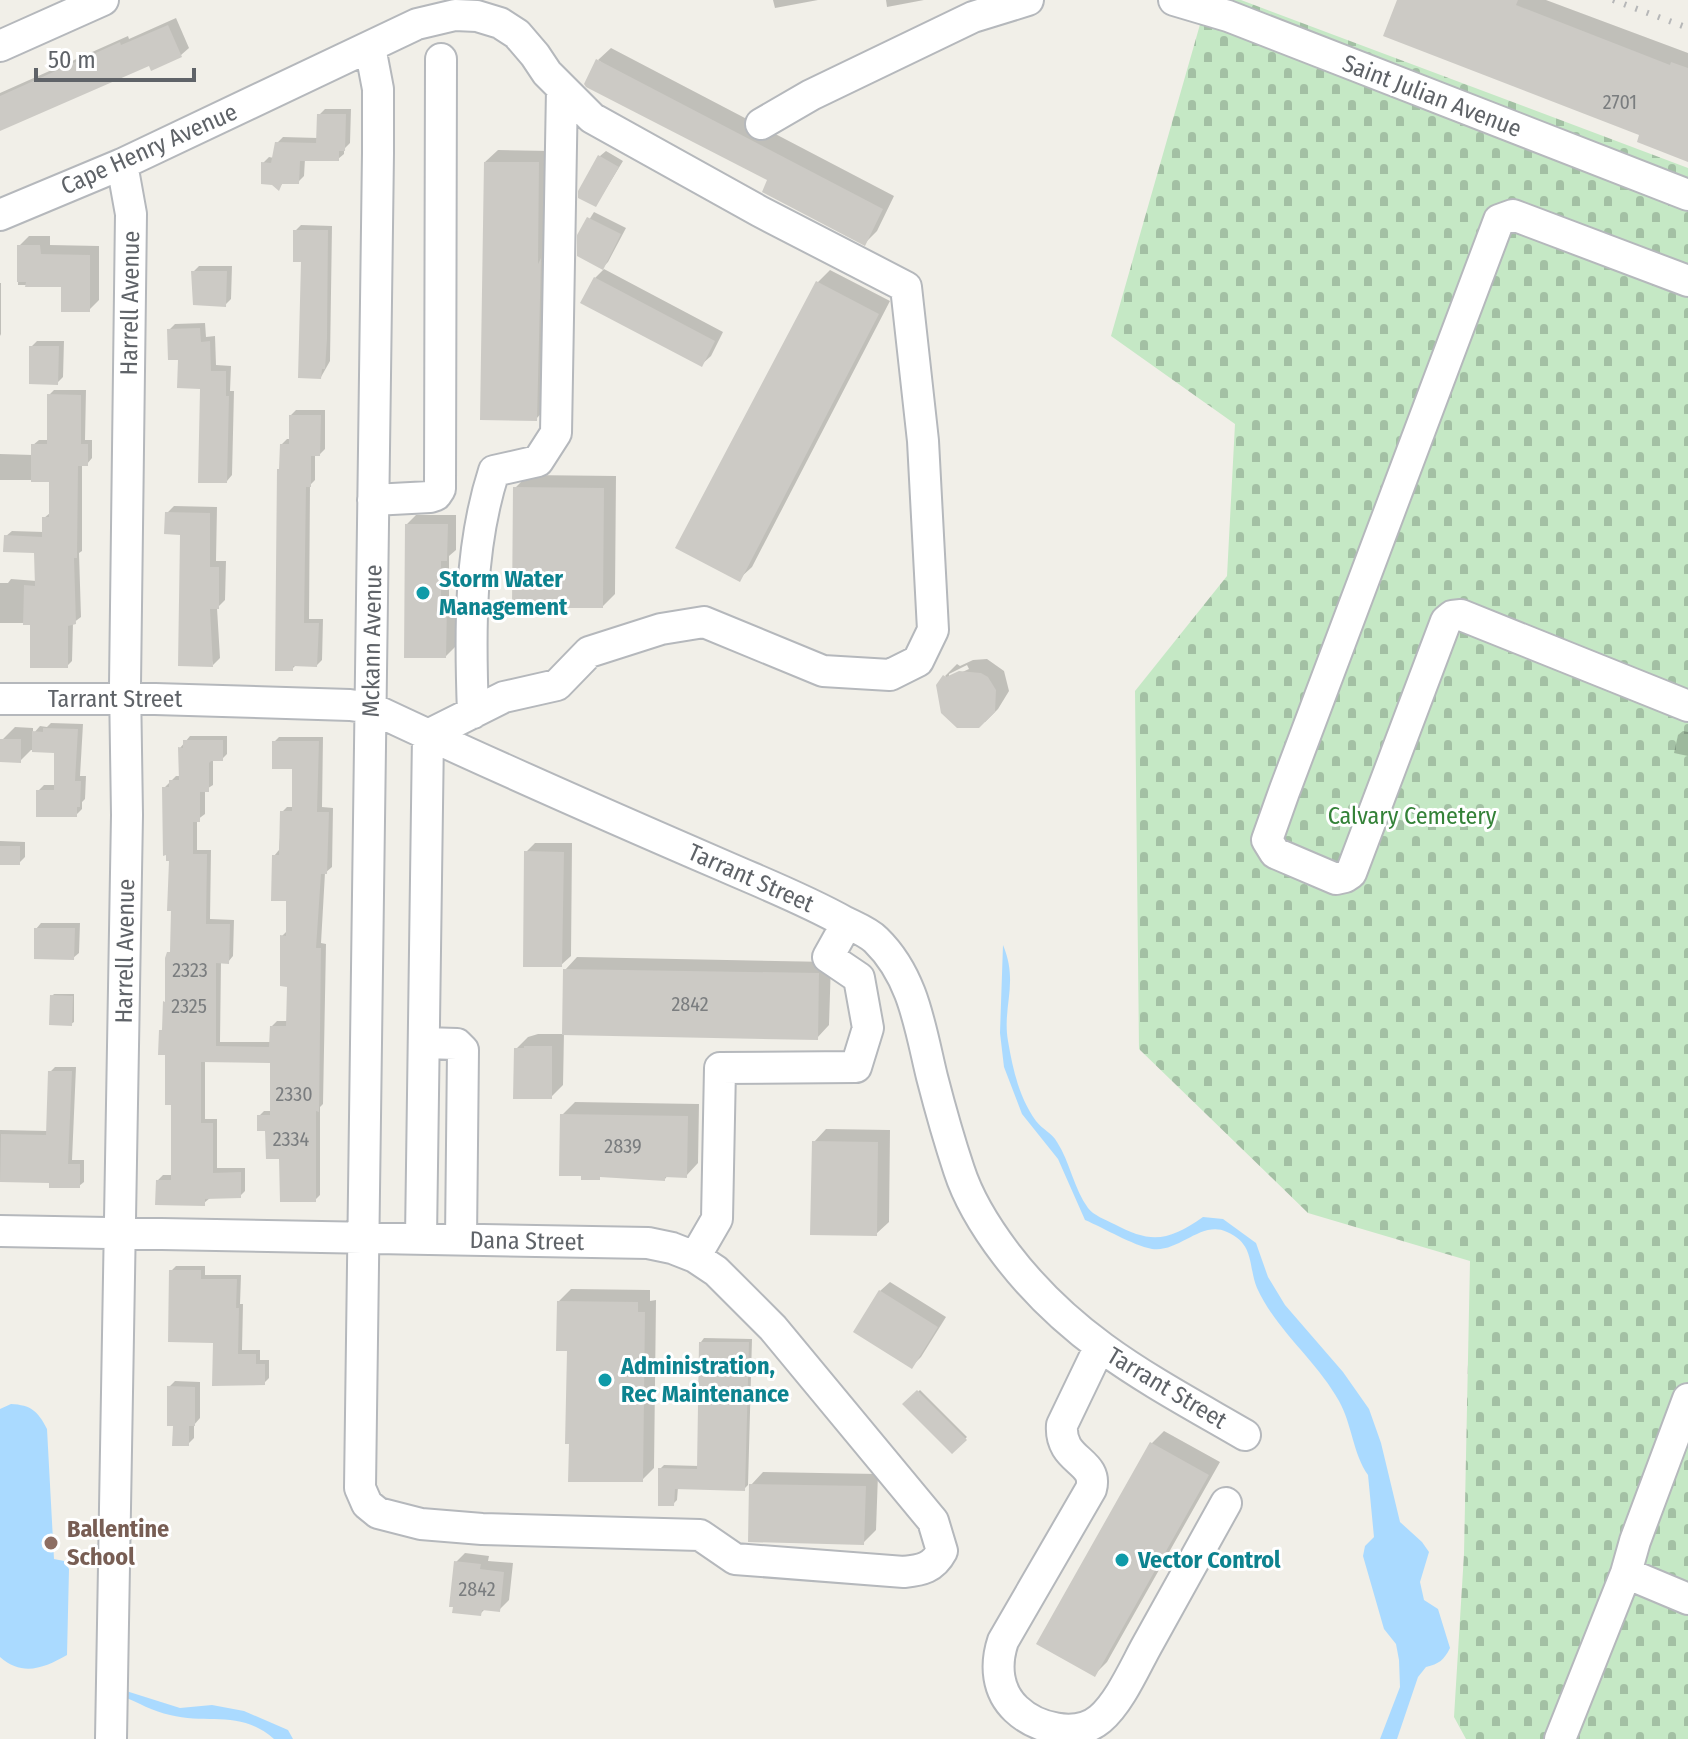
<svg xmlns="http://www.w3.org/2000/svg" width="1688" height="1739" font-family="'Fira Sans Condensed',sans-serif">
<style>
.cemetery{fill:url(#cemetery-stones)}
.water{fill:#aadaff}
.shadow{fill:#0003;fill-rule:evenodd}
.building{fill:#cccac5}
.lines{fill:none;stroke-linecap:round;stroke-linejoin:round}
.minor-casing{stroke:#b5b8bc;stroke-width:34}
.minor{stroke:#fff;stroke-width:30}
.rail{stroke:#b6b7b8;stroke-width:6;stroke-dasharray:2 10;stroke-linecap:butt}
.culture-dot{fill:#0f9aa8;stroke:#fff;stroke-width:3}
.education-dot{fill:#8d6e63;stroke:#fff;stroke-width:3}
.labels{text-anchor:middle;stroke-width:6;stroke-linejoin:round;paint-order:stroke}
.number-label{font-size:20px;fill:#7a7d7f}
.street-label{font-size:24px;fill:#5f6368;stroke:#fff}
.culture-label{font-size:24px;font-weight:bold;fill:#0d838f;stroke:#fff;text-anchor:start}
.park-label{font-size:24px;fill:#348238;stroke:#fff}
.education-label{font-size:24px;font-weight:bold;fill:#785e54;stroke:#fff;text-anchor:start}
</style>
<defs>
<pattern id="cemetery-stones" width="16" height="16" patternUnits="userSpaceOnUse" patternTransform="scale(2)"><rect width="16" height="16" fill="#c5e8c5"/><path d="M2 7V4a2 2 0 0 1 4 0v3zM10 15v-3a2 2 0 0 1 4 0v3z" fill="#a3c0a4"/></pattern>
</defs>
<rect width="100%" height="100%" fill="#f1efe8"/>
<path class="cemetery" d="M1207 0H1241L1688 168V1739H1466L1454 1717 1464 1554 1470 1261 1308 1213 1139 1049 1135 691 1227 576 1235 424 1111 336Z"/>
<path class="water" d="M1003 945C1019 983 1002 1006 1008 1041 1013 1070 1019 1097 1036 1121 1042 1129 1052 1133 1057 1142 1070 1162 1074 1189 1088 1208 1093 1215 1106 1220 1114 1224 1151 1244 1169 1241 1203 1217L1223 1219 1256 1243 1268 1277 1285 1305 1343 1372 1369 1409 1381 1443 1400 1522 1422 1542 1429 1552 1420 1582 1424 1600 1438 1609 1450 1648C1444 1660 1439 1664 1426 1667L1418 1677 1397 1739H1380L1400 1687 1399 1660 1396 1644 1384 1629 1363 1556 1365 1546 1374 1537 1368 1475C1353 1454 1352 1424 1339 1401 1317 1361 1276 1330 1257 1288 1248 1266 1255 1244 1227 1232 1201 1220 1179 1253 1152 1249 1132 1245 1104 1228 1085 1220L1058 1159 1022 1114 1004 1067 1000 1033Z
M11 1404C31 1405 38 1411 47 1429L54 1559 64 1561 69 1569 67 1655C44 1668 23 1677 0 1657V1409Z
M123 1690 180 1708 212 1705 244 1711 288 1730 293 1739H274C240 1709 209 1725 170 1715 154 1712 137 1702 122 1696Z"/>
<path class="shadow" d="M773 0H818L775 8Z
M886 0H924L887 7Z
M1399 0H1546L1688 53V160Z
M176 18 189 48 181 55 150 63 0 124V93L128 36 129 39Z
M611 48 894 196 877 231 865 243 770 180 598 60Z
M325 109H351L350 143 344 149V154L338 159H305L304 176 298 182H284L278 188 263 163 269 157 274 158 277 143 283 137 318 138 319 115Z
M498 150 551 151 548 406 536 419 485 162Z
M606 151 623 161 596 205 600 156Z
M594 212 626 228 608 262 603 267 579 236Z
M301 225 332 226 330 361 321 377 303 260 295 231Z
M29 236H50V245L99 246V300L89 310 63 285H18L19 246Z
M199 266H232L231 299 225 305 193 272Z
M604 269 723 332 711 356 701 365 595 278Z
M830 270 890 301 752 567 739 579 818 282Z
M1 283V334L0 336V283Z
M205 323 206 337 215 336 216 365 231 366 230 391H234L232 475 227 481 202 387 180 357 169 330 175 324Z
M37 341H64L63 377 57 383 31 347Z
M54 390H86L85 440H92V458L87 464H82V551L79 553 81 617 73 623 72 661 67 666 32 623H0V583H8L11 579 37 581 36 552 6 536 12 531 44 532V518L50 513 51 480H0V454L33 455V445L39 440H49V395Z
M296 410H325V449L320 454H315V480L310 485 309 619H323L322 660 317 665 297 664 292 669 282 444 287 439H291V415Z
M528 475 616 476 615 594 603 606 515 488Z
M174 506 217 507 216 561H226L225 600 217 608 220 658 213 665 182 533 167 513Z
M416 515H456V550L449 556V596H455V647L446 656 407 524Z
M987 659 1004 671 1009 691 998 709 985 722 945 676 957 664 960 666 973 660ZM967 665 969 669 949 678V674Z
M51 723 83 724 80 776H86L85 799 82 802V809L76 815 38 791 44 785H56V751L31 750 20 761 2 740 15 727 33 728V734L40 726 47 727Z
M1683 731 1688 732V756L1674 753 1678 735Z
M190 736H227V754L222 759H213V785L205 790V814L197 820V850H211L210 919 234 920 233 956 228 962 221 961 220 1042H272V1026L277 1021H288L289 985 282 936 288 930V899L274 856 279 850 282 812 287 807H294V767L274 742 279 737H323L322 807 333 808 332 867 325 873 321 943 326 944 323 1104 320 1107V1195L315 1200 281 1157 259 1116 264 1111H272V1061L205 1060V1119H217V1168H245V1191L240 1196 210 1198 204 1203 158 1180 163 1175H173V1103L167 1053 161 1031 164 1027 169 953 172 950 171 859 164 788 176 776H181L180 748Z
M0 841 25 842V857L19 863H0Z
M535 843H572L571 956 561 965 526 852Z
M41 923H80L79 953 73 958 36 929Z
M577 957 831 962 829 1025 817 1038 564 1033 563 1085 551 1097 516 1049 528 1037 538 1034H564L565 970Z
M54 994H74V1022L71 1024 52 996Z
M55 1067H76L72 1160H84V1182L79 1186 51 1181 0 1180V1130L48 1131 50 1072Z
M575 1102 699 1104 698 1163 686 1176 668 1175 665 1179 602 1175 599 1178 583 1174 562 1115Z
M826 1129 890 1130 889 1222 876 1234 814 1142Z
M176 1266H205V1275H241L240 1304H243L242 1350H260V1360H269V1378L264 1383 215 1341 171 1271Z
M890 1282 946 1317 921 1357 912 1366 880 1291Z
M571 1289 650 1290V1301L656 1300 654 1468 642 1480 569 1349 559 1301Z
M704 1338 752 1339 748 1485 744 1489 678 1487 677 1500 673 1504 660 1469 664 1465 699 1466 701 1342Z
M175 1381 200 1382V1418L194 1425V1438L188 1444 175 1424 169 1387Z
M920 1390 967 1437 952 1452 905 1404Z
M1164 1431 1220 1462 1107 1662 1094 1675 1152 1443Z
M763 1472 878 1474 876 1530 863 1543 751 1485Z
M465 1553 489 1556 488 1561 513 1563 509 1600 499 1610 486 1608 480 1614 455 1605 456 1562Z"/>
<path class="building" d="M1397 0H1518L1516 5 1670 65 1671 62 1688 68V162L1637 142 1639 135 1383 36Z
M168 25 182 57 151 71 149 66 0 131V96L120 42 121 45Z
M596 59 883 209 865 246 762 192 767 180 586 87 584 84Z
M317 114H346L345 151H339V161H300L299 184H282L279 191 272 185 261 184V162L271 163 275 142 316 143Z
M598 155 619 167 596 207 578 198V191Z
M484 162H539L538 264 541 258 537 421 480 420Z
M587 217 621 234 603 270 577 256V235Z
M293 230H328L327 339 325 369H322L321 379 298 378 301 262H293Z
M17 245H40L41 254 90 255V312H61V287H25L26 282H17Z
M191 271H227L226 307 193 305Z
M594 277 715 341 702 367 580 303Z
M816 281 879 314 740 582 675 548Z
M200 328 201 342 210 341 211 371H226V396H229L227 483H198L200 389 177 388 178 360H168L167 329Z
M29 346H59L58 385 29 384Z
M47 394 81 395V444H88V466H78L77 558H74L76 624 68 626V668H30V625H23L24 585 35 586 34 553 3 552 4 535 42 537V517H49V482H31V444H47Z
M289 415H321L320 456H311V487H306L304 623H319L317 667 293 666V671H275L277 469H279L280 444H289Z
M513 487 604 488 603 608H512Z
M165 512 210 513V567H219V609H210L213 667 178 666 180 535 164 534Z
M405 524H448L447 561H441V604H447L446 658H404Z
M959 671 981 673 988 677 996 690 995 712 979 728H957L941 713 936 685 943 675 946 677Z
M43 728 78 729 75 781H81L80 807H77V817H36V790H54V753L32 752V731L43 732Z
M0 739H21V763L0 762Z
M183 740H223V761H211L209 763V792H200V822H193V854H207L206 924H230L229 964 216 963V1046L269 1047 270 1026H286L287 987 280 986V935L286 936V901H271L272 855H279L280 811H292V769H272V741H319L317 812H329L327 874H321L316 948H321L319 1112 316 1111V1202H280L279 1159H266L265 1131H257V1115H270V1063L201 1062V1123H213V1173L241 1172V1198L205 1199V1206L155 1205 156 1180H171V1105H165V1055H158L159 1030H162L163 1001 165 1002V958L167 952H170L171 911H167L169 861H166V855L163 856 162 787H169V780H179L178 747 183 748Z
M0 846H20V865H0Z
M524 851 564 852 562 967H523Z
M34 928H75L74 960 34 959Z
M563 969 819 973 818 1040 562 1035Z
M50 995 73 996 72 1026 49 1025Z
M524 1046H552V1099H513L514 1048H524Z
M48 1071H72L68 1164H80V1188H49V1183L0 1182 1 1134 46 1135Z
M560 1114 688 1116 687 1178 665 1177V1181L600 1177V1180H581V1176H559Z
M812 1141 878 1142 877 1236 810 1235Z
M169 1270H201V1279H237L236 1308H239L238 1354H256V1364H265V1385L212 1386 213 1343 168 1342Z
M879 1290 938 1327 912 1369 853 1332Z
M557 1301 638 1302V1312H645L643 1482H568L569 1444H565L567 1351H556Z
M699 1342H749L745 1491 675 1489 674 1506H658V1468L697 1469Z
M167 1386 195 1387V1426H189V1446H172L173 1426H167Z
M917 1390 967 1440 952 1454 902 1404Z
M1150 1442 1209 1475 1095 1677 1036 1644Z
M749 1484 866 1486 864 1545 748 1542Z
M454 1561 481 1564 480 1569 504 1572 500 1612 482 1610 481 1616 452 1613 453 1607H449Z"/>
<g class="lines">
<g class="minor-casing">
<path id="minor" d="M1174 0 1228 16 1688 195
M0 46 103 0
M761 124 811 95 973 17 1028 0
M0 215 122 164 417 24 455 15 477 16 500 23 517 34 535 55 547 73 592 118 759 211 906 287 923 441 933 630 918 661 890 675 823 671 704 622 661 629 589 652 557 685 504 697 428 735 421 1238
M1688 281 1513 215 1499 220 1284 792 1267 840 1275 853 1336 879 1345 877 1351 873 1446 621 1452 616 1461 615 1688 706
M373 500 430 497 436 495 440 489 441 59
M0 699H155L350 705 371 708C487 763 606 815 724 866 765 884 806 900 845 922 855 927 868 932 876 940 914 977 920 1028 932 1077 940 1108 949 1140 959 1170 969 1201 987 1229 1006 1254 1073 1342 1152 1381 1245 1435
M473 713C470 633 469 548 494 471L538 461 556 433 562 89
M424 1043 457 1044 463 1050 461 1239
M0 1231 648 1243 672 1248 695 1257 716 1271 773 1328 933 1521 942 1551C933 1568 922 1570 904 1572L735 1559 700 1535 482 1529 421 1524 378 1513 367 1504 360 1488 378 153V89L370 47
M695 1257 717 1219 720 1068 856 1067 868 1028 859 978 828 957 847 923
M1099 1348 1062 1425C1059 1462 1099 1460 1091 1489L1003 1641C995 1665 997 1691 1016 1709 1036 1728 1076 1739 1100 1719 1119 1703 1134 1669 1146 1647 1173 1599 1199 1551 1226 1503
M1626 1573 1688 1599
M111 1739 127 815 125 685 131 214 122 164
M1560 1739 1626 1573 1635 1541 1688 1399"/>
</g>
<use href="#minor" class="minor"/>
<path class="rail" d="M1613 0 1688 28"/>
</g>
<g class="culture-dot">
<circle cx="423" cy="593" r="8"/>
<circle cx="605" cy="1380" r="8"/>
<circle cx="1122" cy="1560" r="8"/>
</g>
<circle class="education-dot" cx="51" cy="1543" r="8"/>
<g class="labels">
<g class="number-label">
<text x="1620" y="109">2701</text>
<text x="190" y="977">2323</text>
<text x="690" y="1011">2842</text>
<text x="189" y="1013">2325</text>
<text x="294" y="1101">2330</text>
<text x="291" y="1146">2334</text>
<text x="623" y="1153">2839</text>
<text x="477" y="1596">2842</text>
</g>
<g class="street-label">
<text transform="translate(1432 96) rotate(21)" y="8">Saint Julian Avenue</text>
<text transform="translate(149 149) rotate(-24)" y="8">Cape Henry Avenue</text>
<text transform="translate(130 303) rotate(-89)" y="8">Harrell Avenue</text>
<text transform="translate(372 641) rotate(-89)" y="8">Mckann Avenue</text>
<text x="115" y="707">Tarrant Street</text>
<text transform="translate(751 878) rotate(24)" y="8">Tarrant Street</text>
<text transform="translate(125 951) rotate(-89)" y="8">Harrell Avenue</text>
<text transform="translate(527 1241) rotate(1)" y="8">Dana Street</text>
<text transform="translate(1167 1388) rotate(31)" y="8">Tarrant Street</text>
</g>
<g class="culture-label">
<text x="439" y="587">Storm Water<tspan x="439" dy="28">Management</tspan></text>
<text x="621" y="1374">Administration,<tspan x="621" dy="28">Rec Maintenance</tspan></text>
<text x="1138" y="1568">Vector Control</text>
</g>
<g class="park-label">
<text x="1412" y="824">Calvary Cemetery</text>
</g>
<g class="education-label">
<text x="67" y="1537">Ballentine<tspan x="67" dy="28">School</tspan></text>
</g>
</g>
<path d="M36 68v12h158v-12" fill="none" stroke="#5f6368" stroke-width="4"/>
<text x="48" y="68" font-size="24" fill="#5f6368" stroke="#ffffff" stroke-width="6" paint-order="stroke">50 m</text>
</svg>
